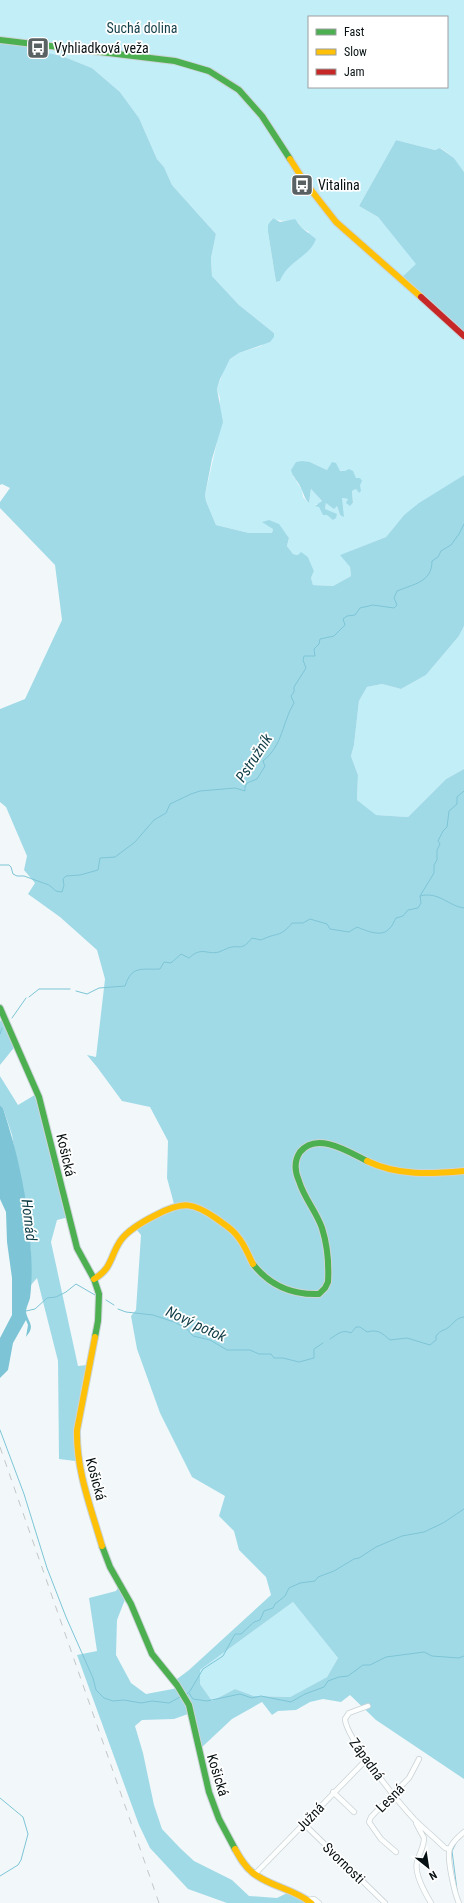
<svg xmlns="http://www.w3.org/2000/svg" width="464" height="1903" font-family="'Roboto Condensed',sans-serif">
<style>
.green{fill:#c2eef8;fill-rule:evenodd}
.forest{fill:#a1dae7;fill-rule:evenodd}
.water{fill:#7dc5d6}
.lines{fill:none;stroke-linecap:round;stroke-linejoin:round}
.stream{stroke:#7dc5d6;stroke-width:1}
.street-casing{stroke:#cbd3d6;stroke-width:6}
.fast-casing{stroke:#cbd3d6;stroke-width:8}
.slow-casing{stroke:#cbd3d6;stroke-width:8}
.jam-casing{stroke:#cbd3d6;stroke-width:8}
.street{stroke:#fdfefe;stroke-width:4.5}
.fast{stroke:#4caf50;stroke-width:6}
.slow{stroke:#ffc107;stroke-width:6}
.jam{stroke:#c62828;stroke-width:6}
.rail{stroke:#c4c7c7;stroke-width:1;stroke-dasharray:7 7;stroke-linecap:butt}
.labels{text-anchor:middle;stroke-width:3.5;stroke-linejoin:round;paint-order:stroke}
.park-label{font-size:14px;fill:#113f49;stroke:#fff}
.poi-label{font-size:14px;fill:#071012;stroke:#fff;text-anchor:start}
.street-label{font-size:14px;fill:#071012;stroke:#fff}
.water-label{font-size:15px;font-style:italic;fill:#103e48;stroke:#fff}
</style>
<rect width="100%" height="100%" fill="#f2f8fa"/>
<path class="green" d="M0 0H464V172L454 158 441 148 435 150 396 140 359 206 378 217 417 264 400 279 464 336V475L404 515 386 537 341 555 350 567 351 576 333 586 313 585 311 578 314 571 308 557 293 554 287 546 289 538 282 529H273L272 533H249L216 525 206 501 205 495 217 442 220 398 217 389 224 369 230 359 239 353 261 346 274 333 239 305 212 276 211 258 216 234 172 185 164 167 157 159 139 118 120 92 92 68 62 56 48 53 49 47 0 40ZM309 17H447V87H309ZM272 218C282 223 289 219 298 222L302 228 309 232 290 265 284 271 280 281 276 282 268 232ZM310 462 327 470 345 471 356 478 359 493 356 489 352 491 353 504 350 505 348 499 342 498 340 515 337 506 326 503 325 509 315 504H320L322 501 311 489 309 503 303 497 302 490 293 476Z
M464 626V769L446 779 408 817 375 815 357 800 358 775 351 756 354 745 359 701 367 687 382 684 401 689 426 675 459 636Z
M293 1602 338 1658 327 1677 290 1697 254 1696 235 1689 212 1701 200 1684V1670Z"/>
<path class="forest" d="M0 40 49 47 48 53 62 56 92 68 120 92 139 118 157 159 164 167 172 185 216 234 211 258 212 276 239 305 274 333V337L270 342 239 353 230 359 220 379 217 389 223 422 212 459 205 495 206 501 216 525 249 533H272L273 529 262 522 269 520 279 524 289 538 287 546 293 554 298 555 301 552 308 557 314 571 311 578 313 585 333 586 351 576 350 567 340 555 386 537 404 515 419 503 464 475V626L459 636 426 675 401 689 382 684 367 687 359 701 354 745 351 756 358 775 357 800 376 815 408 817 446 779 464 769V1779L376 1720 350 1695 341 1702 323 1699 310 1702 296 1710 278 1711 272 1715 262 1702 232 1719 200 1749 185 1700 188 1714 174 1719 142 1720 135 1726 143 1753 154 1805 162 1829 180 1848 194 1861 232 1880 249 1896 277 1898 285 1894 293 1893 308 1903H227L188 1889 150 1848 139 1825 77 1655 97 1651 89 1598 116 1591 119 1586 126 1597 117 1620 116 1655 131 1683 146 1694 178 1688 173 1682 189 1670 271 1595 266 1577 239 1550 234 1531 219 1516 225 1496 192 1477 160 1413 137 1349 131 1316 136 1310 141 1235 136 1229 174 1204 167 1178 168 1141 150 1107 122 1101 97 1067 87 1055 96 1057 105 979 97 950 60 917 28 894 35 883 24 870 27 856 6 807 0 802V709L25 699 62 620 55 565 0 508V502L10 488 2 484 0 485ZM293 1602 338 1658 327 1677 290 1697 254 1696 235 1689 212 1701 200 1684V1670Z
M396 140 435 150 440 148 454 158 464 172V336L400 279 416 264 378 217 359 206Z
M273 218 280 222 295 219 302 228 316 239C309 258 288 260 280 281L276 282 268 232V225Z
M302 461 310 462 327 470 332 462 336 463 340 471H345L349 469 353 471 356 478H360L362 481 360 485 361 491 359 493 356 489 352 491 353 503 350 506 346 503 348 499 342 498 344 517 340 515 337 506 334 509 326 503 325 509 337 514 336 518 333 520 327 515H323L319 507 315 506 322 501 311 489 309 503C304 498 304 494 301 488 298 481 293 478 291 470L296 462Z
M3 1014 17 1044 0 1065V1022Z
M0 1076 18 1105 38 1093 69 1217 57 1220 51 1242 78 1366 87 1365 77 1451 79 1457 75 1461 59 1459 58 1361 37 1278 31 1285V1251L12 1135 3 1108 0 1105Z"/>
<path class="water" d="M0 1105 3 1108C18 1154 29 1203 31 1252 32 1266 32 1283 30 1298 29 1302 26 1308 26 1312 28 1323 36 1325 26 1337L28 1325 26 1320 13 1343 8 1370 0 1378V1338L12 1315V1278L7 1242 6 1212 0 1199Z"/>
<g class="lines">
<path class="stream" d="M0 865H9L11 867 13 874 17 876H24L49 885 56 891 62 892 64 885 63 879 66 876 80 875 98 870 100 858 115 857 135 842 154 820 166 813 170 804 191 794 200 791 235 788 245 791V787L247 783 257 779 265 766 263 761C283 745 282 723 294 703L291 696 294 692V687L306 668 303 660 304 656H315L314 649 319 644 320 639 334 636 345 625 343 619 347 616 355 615 360 608 373 605 394 608 397 605 394 598 397 591C414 584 432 582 432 561L438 557 441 551 451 545 459 534 464 524
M420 896 434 873V865L437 860V850L440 844 438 841 443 831 447 827 449 811 457 804V797L464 791
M76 991 87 994 99 988 125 986C132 965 141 970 160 969L164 962 171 963 181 954 189 958C202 946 206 955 219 952 222 951 225 949 228 948 240 944 241 952 252 938L261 940C277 932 280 938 292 923H303L310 919 327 924 330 929 349 932 357 927C365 930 381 938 389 929 392 927 394 921 396 918L403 916 408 910 418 908 421 903 420 896C439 891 448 906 464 908
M29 997 39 989H70
M12 1018 26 998
M0 1034 2 1028
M106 1300 114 1305
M118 1309 126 1312 153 1315 174 1322 186 1328 193 1336 210 1340 227 1350H250L259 1354H271L274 1358H283L299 1362 314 1358V1349L323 1343
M26 1311 35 1309 47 1298 56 1297 66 1292 76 1284 95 1295
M330 1339C338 1334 342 1329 351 1333L356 1327H360L367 1332C378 1329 382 1333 390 1340L407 1338 430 1345 436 1340V1336C441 1329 445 1331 450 1326 455 1322 456 1318 464 1317
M0 1430 24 1494 47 1568 66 1617 93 1678 96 1690 104 1698 113 1701 124 1700 141 1703 152 1701 169 1703 182 1696
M189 1693 193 1699 207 1701 240 1694 252 1698 261 1696 291 1702 305 1694 324 1687 328 1681 339 1677 348 1676 363 1665H370L386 1657 424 1652 432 1656 459 1658 464 1656
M187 1694 190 1691 203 1669 223 1656 235 1634H241L254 1622 260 1620 264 1611 273 1608 275 1604 285 1596 289 1588 300 1583 315 1581 318 1577 334 1571 354 1559 359 1558 376 1547 402 1536 424 1532 443 1523 464 1509
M0 1798 23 1817 28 1834 21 1860 18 1865 0 1876
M457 1890 452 1851 456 1843 464 1835"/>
<g class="street-casing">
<path id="street" d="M368 1706 349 1713 345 1719C346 1738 399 1803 414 1819 424 1829 435 1838 445 1848L449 1849
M333 1792 354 1812
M416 1823 424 1838C424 1847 419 1854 417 1862 414 1874 425 1893 431 1903
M304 1824 385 1903
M396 1852 381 1839 369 1822 371 1817 409 1778 419 1759
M255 1874 366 1760
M308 1900 314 1899 319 1903
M459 1903C455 1895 446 1857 450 1848 453 1841 458 1837 464 1832"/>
</g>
<g class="fast-casing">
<path id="fast" d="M0 40 175 61 209 71 239 90 262 116 290 159
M0 1008 39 1097 77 1248 94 1279 99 1294 98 1321 95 1337
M253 1264C270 1286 292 1295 319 1294L325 1288 328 1282C329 1265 327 1244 322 1228 316 1211 304 1198 299 1181 295 1172 294 1161 300 1152 317 1131 349 1152 367 1161
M102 1546 110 1567 131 1604 152 1654 177 1685 189 1705 209 1792 219 1819 235 1849"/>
</g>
<g class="slow-casing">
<path id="slow" d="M290 159 304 181 336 222 421 297
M367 1161C398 1176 431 1174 464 1171
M94 1279C113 1268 110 1255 121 1240 129 1229 144 1221 156 1215 183 1201 193 1202 217 1219 225 1225 233 1229 238 1237 245 1245 248 1255 253 1264
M95 1337 77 1430C76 1470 91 1508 102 1546
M235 1849C240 1858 245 1867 253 1873 271 1887 294 1889 311 1903"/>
</g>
<g class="jam-casing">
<path id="jam" d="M421 297 464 336"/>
</g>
<use href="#street" class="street"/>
<use href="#fast" class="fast"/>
<use href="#slow" class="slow"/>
<use href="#jam" class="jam"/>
<path class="rail" d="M0 1447 159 1903"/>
</g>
<defs>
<g id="bus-square" transform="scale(1.15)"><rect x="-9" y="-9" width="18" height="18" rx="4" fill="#596163" stroke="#fff"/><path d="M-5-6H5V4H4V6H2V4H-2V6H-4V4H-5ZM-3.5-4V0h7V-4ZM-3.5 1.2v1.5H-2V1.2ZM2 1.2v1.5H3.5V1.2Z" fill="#fff"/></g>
</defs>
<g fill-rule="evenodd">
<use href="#bus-square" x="38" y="48"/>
<use href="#bus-square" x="302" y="185"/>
</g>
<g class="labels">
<g class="park-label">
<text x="142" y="33">Suchá dolina</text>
</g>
<g class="poi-label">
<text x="54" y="53">Vyhliadková veža</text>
<text x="318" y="190">Vitalina</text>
</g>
<g class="street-label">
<text transform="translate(66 1155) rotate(77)" y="5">Košická</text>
<text transform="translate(96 1479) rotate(75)" y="5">Košická</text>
<text transform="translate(367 1759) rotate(54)" y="5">Západná</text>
<text transform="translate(218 1775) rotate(73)" y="5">Košická</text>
<text transform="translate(390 1798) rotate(-45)" y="5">Lesná</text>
<text transform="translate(310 1817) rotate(-46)" y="5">Južná</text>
<text transform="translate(344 1863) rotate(44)" y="5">Svornosti</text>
</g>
<g class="water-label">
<text transform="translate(254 758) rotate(-57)" y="5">Pstružník</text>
<text transform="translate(29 1220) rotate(83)" y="5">Hornád</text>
<text transform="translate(196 1324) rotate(25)" y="5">Nový potok</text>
</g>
</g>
<rect x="308" y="16" width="140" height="72" fill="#ffffff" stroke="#9c9fa0"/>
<rect x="316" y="29" width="20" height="6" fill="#4caf50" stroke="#9c9fa0"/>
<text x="344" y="36" font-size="12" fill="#071012">Fast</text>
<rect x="316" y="49" width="20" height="6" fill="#ffc107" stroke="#9c9fa0"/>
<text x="344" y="56" font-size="12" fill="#071012">Slow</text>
<rect x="316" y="69" width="20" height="6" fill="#c62828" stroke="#9c9fa0"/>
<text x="344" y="76" font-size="12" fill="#071012">Jam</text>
<g transform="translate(428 1867) rotate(150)" stroke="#ffffff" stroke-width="3" paint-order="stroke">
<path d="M0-3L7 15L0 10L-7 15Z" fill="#071012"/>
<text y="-6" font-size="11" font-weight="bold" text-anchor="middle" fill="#071012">N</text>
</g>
</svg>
